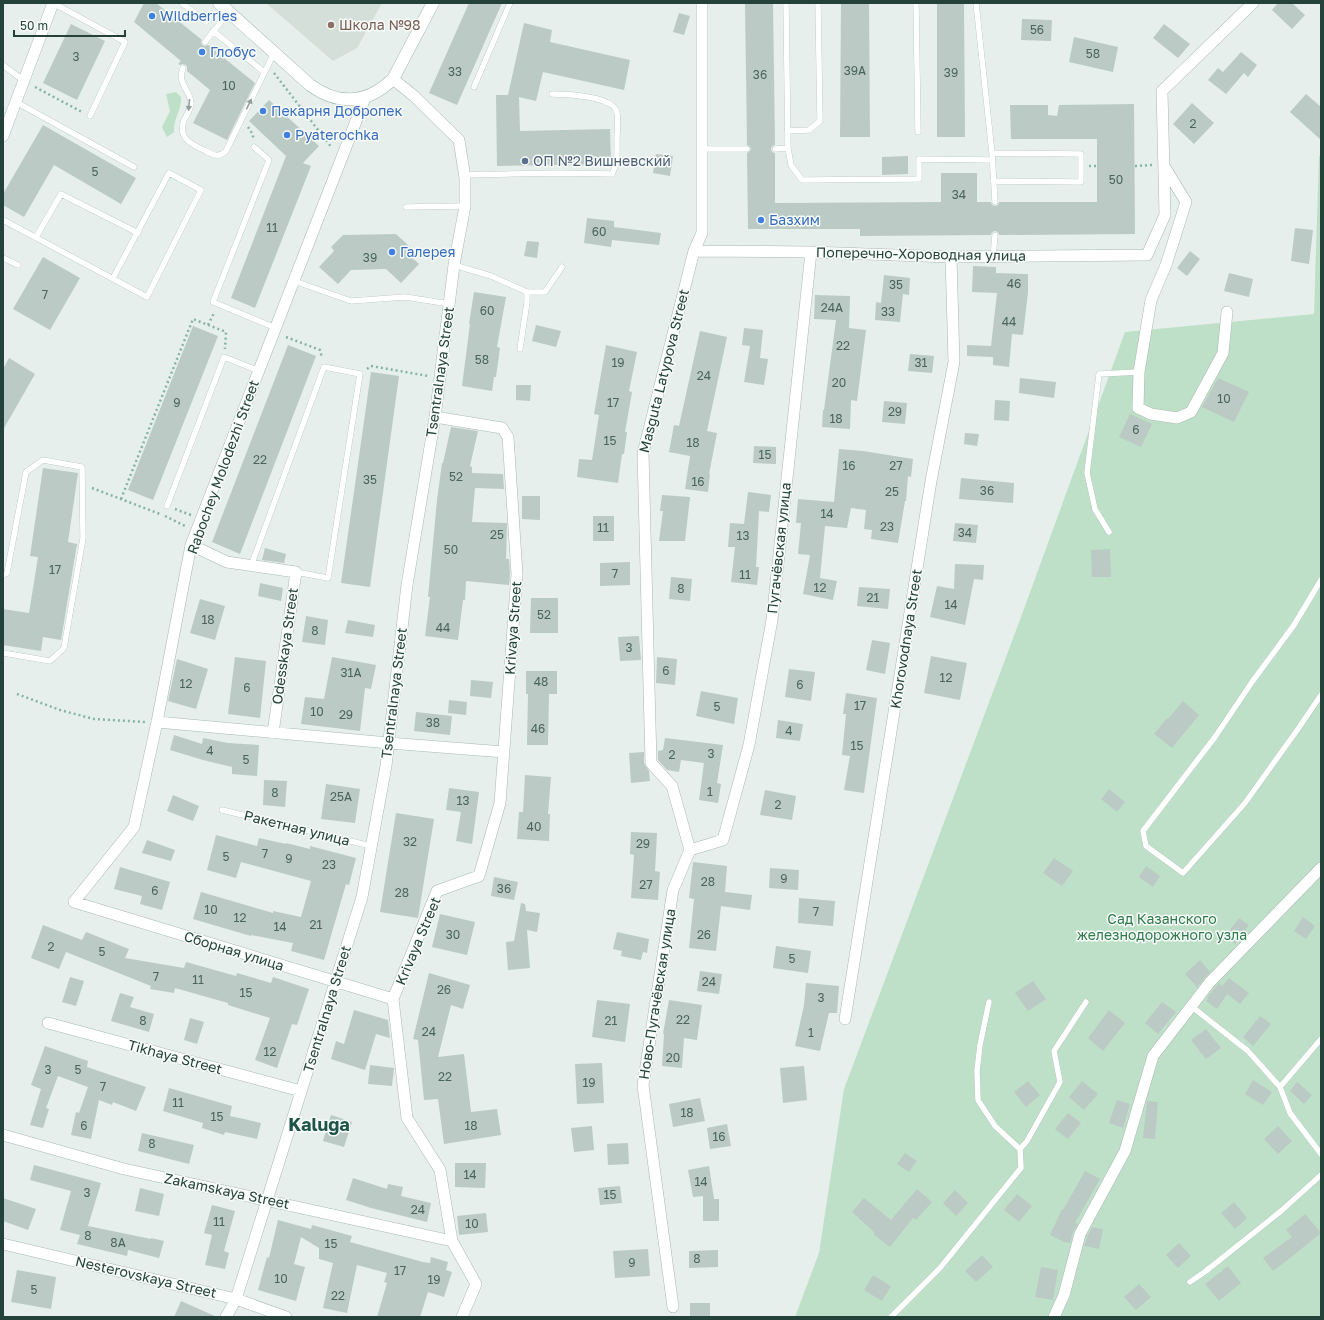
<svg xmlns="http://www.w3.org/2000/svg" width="1324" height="1320" font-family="'Golos Text',sans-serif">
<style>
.built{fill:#d4dfda}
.green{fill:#bfe0c8}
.building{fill:#bbcac4}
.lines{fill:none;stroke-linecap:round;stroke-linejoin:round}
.lane-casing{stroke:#a8b8b2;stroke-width:6}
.street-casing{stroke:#a8b8b2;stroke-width:12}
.secondary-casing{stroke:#a4bbb3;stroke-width:13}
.path{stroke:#86b3a5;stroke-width:2.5;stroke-dasharray:2 3;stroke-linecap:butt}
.lane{stroke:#fff;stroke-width:5.5}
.street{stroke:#fff;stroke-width:11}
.secondary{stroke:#fff;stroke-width:12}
.oneway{fill:#92a09c}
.shop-dot{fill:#3f7fe0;stroke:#f7fbf9;stroke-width:1.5}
.education-dot{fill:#8d6e63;stroke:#f7fbf9;stroke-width:1.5}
.service-dot{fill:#5c6f8a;stroke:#f7fbf9;stroke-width:1.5}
.labels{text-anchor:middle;stroke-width:3;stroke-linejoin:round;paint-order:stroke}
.number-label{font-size:12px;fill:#4a645c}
.shop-label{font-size:14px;fill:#366cbe;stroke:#f7fbf9;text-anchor:start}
.education-label{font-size:14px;fill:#785e54;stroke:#f7fbf9;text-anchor:start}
.service-label{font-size:14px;fill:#4e5e75;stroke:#f7fbf9;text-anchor:start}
.street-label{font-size:14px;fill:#24423a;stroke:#f7fbf9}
.park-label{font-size:14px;fill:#2d7a4b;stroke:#f7fbf9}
.district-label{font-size:18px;font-weight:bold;fill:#1f5548;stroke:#f7fbf9}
</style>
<rect width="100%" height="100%" fill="#e6efeb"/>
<path class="built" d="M266 3H382L357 48 333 61Z"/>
<path class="green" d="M176 92 181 97C182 110 173 119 174 132L167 137 162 127 170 111 166 94Z
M1319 155 1321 157V1317H795L819 1253 844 1089 1021 617 1125 332 1314 314Z"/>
<path class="building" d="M144 3H156L202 40 201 42 202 45 205 46 208 45 255 83 227 140 193 123 210 90 187 71V67L186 65 182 64 180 65 178 64 181 61 134 22Z
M469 3H502L457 105 429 93Z
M745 3H773L775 145 772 146 771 149 772 152 775 153V203L941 202V173H977V202H991L992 205 995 206 998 205 999 202H1097V139H1011L1010 105H1048V115L1057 116 1059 105 1134 104 1135 234 999 235 998 232 995 231 992 232 991 235 860 236V229H748L747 153 750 151 751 149 749 146 747 145V143Z
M841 3H869L870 137H840Z
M937 3H964L965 137H937Z
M1278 3H1292L1305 15 1292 29 1272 10Z
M679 13 690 16 684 35 673 32Z
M1022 19 1052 20 1051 41 1021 40Z
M524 23 552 30 550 42 630 60 624 90 543 72 536 101 519 97 520 131 610 129 611 164 497 166 496 95H508Z
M71 24 105 41 77 100 43 83Z
M1164 24 1190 44 1178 58 1153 38Z
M1074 37 1118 47 1113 72 1069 62Z
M1241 52 1257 65 1248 77 1244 73 1226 94 1208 80 1218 68 1223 72Z
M1306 94 1321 107V140L1290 112Z
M269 100 319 146 303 163 311 166 255 308 231 298 286 156 249 121Z
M1192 103 1214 123 1194 144 1173 124Z
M43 125 136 178 121 204 54 165 24 217 3 205V194Z
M656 154 673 156 670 176 653 173Z
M908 156V174L882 175V157Z
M587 218 614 221V227L661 233 659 245 612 240 611 247 584 243Z
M1295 228 1313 230 1309 264 1291 261Z
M396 234 410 247 406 252 419 264 401 283 386 269 351 270 338 284 319 267 334 251 331 247 343 235Z
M527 241 539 242 537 258 524 256Z
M1190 251 1200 259 1187 276 1177 268Z
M43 257 80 278 50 330 13 309Z
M973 266 996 267V273L1028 274V292L1023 335 1012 334 1009 367 993 365V357L967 356V345L991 346 997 293 972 292Z
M1229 273 1253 279 1249 297 1224 291Z
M884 275 910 278 909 295 903 294 900 322 875 320 876 302 881 303Z
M474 292 506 297 497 347 500 348 496 377H494L492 391 462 386 470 324H469Z
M815 295 850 296 849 328 866 330 857 401 851 400 850 429 822 427 823 410H824L836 320 814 319Z
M536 325 561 331 556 347 532 341Z
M193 326 218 336 153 500 128 490Z
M744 328 763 330 760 358 768 359 764 385 744 382 750 346 742 345Z
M700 331 727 337 707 431 717 433 709 474H710L708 492 685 489 690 456 669 452 674 425 679 426Z
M288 345 316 356 240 554 212 542Z
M606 345 637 352 629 391 632 392 625 432H627L624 454H622L618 483 577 477 579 459 592 460 599 415 594 414Z
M910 354 934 356 932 373 908 371Z
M9 358 35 374 3 430V369Z
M371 372 399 376 370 587 341 583Z
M1020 378 1056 382 1054 398 1019 393Z
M1218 378 1249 392 1234 422 1202 407Z
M516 385H531L530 401 516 400Z
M995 400 1010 401 1009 421 994 420Z
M884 401 907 403 905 424 882 422Z
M1130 414 1152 424 1141 447 1119 437Z
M451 427 478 431 470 466 472 467V473L503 474 504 489 475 488 472 522 507 523 506 559H509L510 574 509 585 466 581 465 600H463L458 640 425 636 430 597H428L437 500 442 463H443Z
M965 433 979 434 977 446 964 444Z
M754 446 776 447V464L753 463Z
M839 449 863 451 913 459 911 477 908 476 906 501H905L898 543 871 539 872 530 864 529 866 510 851 508 847 528 825 526 820 578 837 581 833 600 803 594 810 555 798 554 801 523H796L798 499 834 502Z
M43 468 78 473 68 542 77 544 61 640 43 637 41 651 3 645V609L29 613 38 557 30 556Z
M961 478 1014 483 1013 503 959 499Z
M748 492 771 495 769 512 759 511 756 567H759L757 585 731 582 735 547H728L730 523 744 524Z
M662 495 690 497 685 541H659L663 511H660Z
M522 496H540V520L522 519Z
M593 516H614V541H593Z
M955 523 978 525 976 543 953 541Z
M265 548 286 554 284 563 262 560Z
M1110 549 1111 577H1092L1091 550Z
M630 562V585L600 586V563Z
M955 564 984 565 983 580 974 579 965 625 930 617 937 586 954 589Z
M671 577 692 579 690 601 669 599Z
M260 583 283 588 281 601 258 596Z
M859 587 890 589 888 609 857 606Z
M531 598H558V633H530Z
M200 599 225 606 215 640 190 633Z
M306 616 328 620 325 645 302 642Z
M348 620 375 625 373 637 345 633Z
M639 636 641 660 620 661 618 637Z
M872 640 890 643 885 674 866 670Z
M931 656 967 663 960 700 924 693Z
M235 657 266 661 260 718 228 714Z
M332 657 376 665 371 689 365 688 360 731 301 724 305 697 324 699Z
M657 657 677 659 675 685 656 683Z
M177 659 208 669 196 709 168 701Z
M789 669 815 672 811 701 785 697Z
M526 671H557V694H549L548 745H527L528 694H526Z
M471 680 493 682 491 698 470 696Z
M701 691 738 698 734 724 696 716Z
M846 693 877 698 864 793 844 790 850 756 842 755 846 714H843Z
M449 700 467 702 466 715 448 713Z
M1183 701 1199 715 1172 748 1154 734 1167 718 1168 719Z
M416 712 452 716 450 735 414 731Z
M778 720 803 724 800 741 776 738Z
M174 735 202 744 203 738 228 743 259 745 257 776 232 774V767L203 760 170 750Z
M665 738 723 745 717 783 721 784 718 803 699 800 704 763 681 760 679 772 667 770 658 760V751L663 750Z
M644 752V763L649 771 650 781 631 783 629 753Z
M525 775 551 777 548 814H550L549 841 517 839 519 812H523Z
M264 780 287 781 285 807 263 805Z
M326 784 360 789 355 823 321 819Z
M449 788 479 792 472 844 456 841 461 812 446 810Z
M1109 789 1125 802 1117 812 1101 799Z
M765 790 796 796 792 820 760 815Z
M173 795 199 806 193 821 167 811Z
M396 813 434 819 418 918 380 912Z
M631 832 657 833 655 871 660 872 658 900 631 898 634 855 630 854Z
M216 835 257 846 259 838 286 844V843L310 849V846L356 858 349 885 346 884 324 960 291 951 293 943 251 935V936L193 919 201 892 273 913V911L301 917 311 881 241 862 236 878 207 870Z
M147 840 175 850 171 861 142 853Z
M1054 858 1073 871 1062 886 1043 873Z
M693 862 727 866 725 892 752 895 750 910 721 906 716 951 689 948 694 899 689 898Z
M1146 866 1160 876 1153 887 1139 877Z
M120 867 170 882 162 910 140 904 142 896 114 889Z
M770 868 799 870 798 890 769 888Z
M494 877 518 882 514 900 491 896Z
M799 898 835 901 833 926 798 923Z
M521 903 525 904 526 911 540 913 537 932 527 930 530 968 508 970 506 942 514 941Z
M440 914 475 922 467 955 432 947Z
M1303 917 1315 926 1306 939 1294 931Z
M1239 918 1249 925 1235 944 1225 936Z
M43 925 82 940 86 932 129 949 125 958 184 968 186 962 236 976 237 973 271 983 273 977 309 989 297 1025 292 1024 277 1068 255 1060 270 1018 228 1005V1003L175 988 174 993 150 989 151 986 66 952 59 969 31 958Z
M617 932 649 939 647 953 643 952 641 960 621 956 622 951 613 949Z
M776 946 811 951 808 973 773 968Z
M1200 960 1210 972 1197 987 1185 974Z
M700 971 722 974 719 994 697 991Z
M429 973 470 985 463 1009 451 1005 438 1057 464 1054 471 1112 497 1109 501 1135 444 1144 438 1099 424 1100 418 1040 413 1039Z
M70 977 84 981 76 1006 62 1002Z
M1229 978 1249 993 1240 1004 1227 994 1217 1009 1206 1001 1208 999 1207 998 1219 983 1222 986Z
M1033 981 1046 999 1028 1011 1015 993Z
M806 983 839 986 837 1013H829L820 1051 795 1046 804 1005Z
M120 993 134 997 130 1007 154 1014 149 1032 111 1021Z
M597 1000 630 1004 625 1042 592 1037Z
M669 1000 702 1005 697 1040 684 1038 682 1068 662 1066 664 1034H663Z
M1162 1002 1176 1012 1158 1034 1145 1023Z
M354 1010 388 1020 390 1038 376 1034 365 1070 331 1059 336 1041 344 1044Z
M1109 1010 1125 1023 1103 1051 1088 1038Z
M1260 1016 1271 1024 1253 1046 1243 1037Z
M190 1018 204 1022 197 1044 184 1040Z
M1206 1029 1221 1048 1206 1059 1191 1040Z
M45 1046 88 1061 87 1067 146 1087 136 1111 113 1102 112 1105 99 1100 91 1139 71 1135 76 1112 79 1113 88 1087 58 1076 46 1108 49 1109 43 1128 30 1125 41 1089 31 1085Z
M602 1063 604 1103 577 1104 575 1064Z
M370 1065 394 1068 392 1086 368 1084Z
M804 1066 807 1100 783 1103 780 1068Z
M1253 1080 1272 1092 1263 1105 1245 1094Z
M1028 1081 1040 1095 1026 1107 1014 1092Z
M1082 1081 1098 1094 1084 1110 1069 1097Z
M1297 1082 1312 1095 1304 1104 1290 1091Z
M169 1088 232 1106 230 1116 261 1123 257 1139 225 1132 224 1135 202 1128 203 1123 163 1111Z
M700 1098 705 1121 673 1127 669 1104Z
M1117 1100 1130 1104 1123 1128 1109 1123Z
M1147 1101 1158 1102 1155 1139 1143 1138Z
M1068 1113 1081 1123 1068 1139 1055 1129Z
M331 1115 352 1122 344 1147 323 1141Z
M727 1124 731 1146 710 1149 707 1128Z
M592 1126 594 1150 574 1152 571 1128Z
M1278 1126 1292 1141 1278 1154 1264 1139Z
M142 1133 194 1145 189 1164 138 1151Z
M628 1143 629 1164 608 1165 607 1144Z
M905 1153 917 1161 909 1172 897 1164Z
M455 1163H486L485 1188 455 1187Z
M34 1165 101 1183 88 1226 151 1239V1238L164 1241 159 1258 128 1250 127 1256 77 1244 80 1235 60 1230 71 1191 30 1180Z
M709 1166 714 1199H719V1221H703V1196L693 1197 688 1170Z
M1085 1171 1100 1179 1075 1223 1078 1224 1073 1232 1070 1243 1064 1242 1050 1235 1062 1209 1063 1210Z
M353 1178 387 1189 388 1184 403 1187 401 1196 431 1203 427 1222 371 1208 346 1200Z
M620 1186 622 1203 600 1205 598 1188Z
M140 1188 164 1194 159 1216 135 1211Z
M917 1189 932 1202 916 1220 913 1218 890 1247 873 1234 875 1233 852 1212 864 1198 891 1220Z
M955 1190 968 1203 956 1216 943 1203Z
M1017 1194 1032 1206 1019 1222 1004 1210Z
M3 1198 36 1209 28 1230 3 1221Z
M1234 1202 1247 1218 1235 1229 1221 1213Z
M212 1205 235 1211 224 1251 229 1253 225 1269 205 1265 212 1235 204 1233Z
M486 1213 488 1232 459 1235 457 1216Z
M1305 1214 1321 1233 1290 1258 1273 1271 1263 1258 1292 1237 1286 1230Z
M278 1220 311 1229 312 1225 352 1236 350 1242 423 1262 430 1263 431 1257 448 1262 446 1270 452 1272 444 1297 428 1292 420 1317H377L387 1283 384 1282 387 1273 357 1265 347 1313 323 1308 333 1263 319 1259V1248L301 1237 294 1264 305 1267 296 1301 258 1290 267 1257 269 1258Z
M1092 1227 1103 1229 1099 1249 1084 1246 1087 1237Z
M1179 1243 1191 1256 1178 1268 1166 1255Z
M648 1249 650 1276 615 1278 613 1251Z
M718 1250V1267L689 1268V1251Z
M982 1255 993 1267 976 1282 965 1271Z
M1228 1266 1241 1283 1219 1301 1205 1284Z
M1041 1267 1058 1270 1053 1300 1035 1297Z
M17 1270 56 1277 51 1309 11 1302Z
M873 1275 891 1286 882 1301 864 1290Z
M1139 1284 1151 1297 1136 1310 1124 1297Z
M181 1301 217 1317H174Z
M690 1303H710V1317H690Z"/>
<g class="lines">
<g class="lane-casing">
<path id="lane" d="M53 3 125 42 90 116
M182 3 206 22
M786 3 788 148 791 165 802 180 919 179V159L992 160
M916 3 918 132
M976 3 992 153 995 202
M213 31 264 72
M205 42 229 12
M3 65 24 81
M183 68C177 85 190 89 191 103 191 109 187 114 184 120 177 139 193 145 206 151 213 155 219 158 226 151L274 53
M474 87 510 3
M16 102 134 167
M788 131 809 130 820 121 818 3
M254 147 269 160 213 302 276 328
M702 149H747
M775 149 788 148
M992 153 1081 154V182L993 181
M465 175 561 173 612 174C618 164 617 150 617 138 617 131 619 115 616 110 609 96 566 94 552 94
M406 207 465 206
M3 220 147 297 201 190 169 173 113 278
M36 237 61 194 138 233
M993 257 995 235
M3 258 18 265
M454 265 491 276 527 292H545L562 267
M294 281 351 301 405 297 450 304
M520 349 527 302V292
M167 506 224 357 259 371
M1109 532 1095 509 1087 473 1099 374 1139 372
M251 566 324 367 360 374 328 578 296 572
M3 575 7 573 26 472 43 460 82 467 83 538 64 648 50 661 3 653
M1321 580 1294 625 1252 682 1215 737 1143 831 1146 846 1183 873 1245 803 1298 729 1321 695
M222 810 371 846
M989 1002 980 1045 977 1071 978 1100 995 1126 1020 1149
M1191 1006 1248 1051 1280 1087 1290 1113 1321 1154
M1280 1087 1321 1039
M1190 1282 1206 1271 1281 1211 1321 1175
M891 1317 940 1268 1021 1168 1020 1149 1027 1141 1060 1082 1054 1051 1086 1002"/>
</g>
<g class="street-casing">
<path id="street" d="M365 98 191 545 157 722 134 827 74 902 393 999
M3 136 53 3
M1164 166 1186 202 1166 265 1151 300 1139 372 1138 408 1151 414 1177 418 1191 412 1223 353 1227 312
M694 251 811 252 951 257 1147 255 1165 215 1162 91 1253 3
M435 417 502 428 508 437 517 574 500 803 479 876 437 891 393 999 407 1118 440 1170 452 1241 476 1284 462 1317
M191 545 227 562 296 572 273 733
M157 722 389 743 504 752
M690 850 672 786 651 763 643 453 694 251 702 233V3
M690 850 723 840 749 745 772 620 811 252
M845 1019 931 481 954 362 951 257
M48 1023 301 1091
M3 1135 124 1169 452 1241
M3 1244 236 1299 286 1317
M673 1307 643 1085 673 890 690 850
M226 1317 236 1299 362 897 386 766 407 585 435 417 454 265 465 206V178L459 140 414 96 393 79
M1054 1317 1064 1295 1080 1234 1125 1151 1153 1056 1210 982 1321 868"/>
</g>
<g class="secondary-casing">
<path id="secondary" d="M219 3 310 85C339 106 367 104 393 79L433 3"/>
</g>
<path class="path" d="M274 73 332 148
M35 87 82 112
M248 127 253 135V138
M1089 166H1097
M1135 166 1152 165
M208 325 214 313
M286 337 320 350 322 358
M367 369 371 366 428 376
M92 488 160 514
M121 499 193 319 226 332 225 349
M175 509 191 515
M165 516 185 526
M17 694 60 710 94 719 145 722"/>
<use href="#lane" class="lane"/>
<use href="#street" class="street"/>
<use href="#secondary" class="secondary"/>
</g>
<defs><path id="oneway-solid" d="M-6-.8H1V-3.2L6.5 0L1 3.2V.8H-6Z"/></defs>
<g class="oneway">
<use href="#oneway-solid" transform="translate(249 104) rotate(-64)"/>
<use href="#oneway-solid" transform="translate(189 105) rotate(95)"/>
</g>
<g class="shop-dot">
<circle cx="152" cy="16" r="4"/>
<circle cx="202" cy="52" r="4"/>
<circle cx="263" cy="111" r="4"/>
<circle cx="287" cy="135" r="4"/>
<circle cx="761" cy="220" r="4"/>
<circle cx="392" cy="252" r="4"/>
</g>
<circle class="education-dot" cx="331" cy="25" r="4"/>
<circle class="service-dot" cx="525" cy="161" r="4"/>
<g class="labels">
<g class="number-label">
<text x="1037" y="34">56</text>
<text x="1093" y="58">58</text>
<text x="76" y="61">3</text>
<text x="855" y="75">39А</text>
<text x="455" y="76">33</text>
<text x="951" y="77">39</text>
<text x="760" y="79">36</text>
<text x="229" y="90">10</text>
<text x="1193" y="128">2</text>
<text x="95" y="176">5</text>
<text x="1116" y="184">50</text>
<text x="959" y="199">34</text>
<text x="272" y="232">11</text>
<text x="599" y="236">60</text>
<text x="370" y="262">39</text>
<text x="1014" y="288">46</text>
<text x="896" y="289">35</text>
<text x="45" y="299">7</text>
<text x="832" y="312">24А</text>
<text x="487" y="315">60</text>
<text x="888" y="316">33</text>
<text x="1009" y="326">44</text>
<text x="843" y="350">22</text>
<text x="482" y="364">58</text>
<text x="618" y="367">19</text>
<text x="921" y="367">31</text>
<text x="704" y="380">24</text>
<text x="839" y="387">20</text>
<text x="1224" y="403">10</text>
<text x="177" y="407">9</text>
<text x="613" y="407">17</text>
<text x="895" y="416">29</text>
<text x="836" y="423">18</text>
<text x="1136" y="434">6</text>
<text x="610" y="445">15</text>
<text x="693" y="447">18</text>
<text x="765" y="459">15</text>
<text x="260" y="464">22</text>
<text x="849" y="470">16</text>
<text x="896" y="470">27</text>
<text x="456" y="481">52</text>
<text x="370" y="484">35</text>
<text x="698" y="486">16</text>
<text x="987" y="495">36</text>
<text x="892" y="496">25</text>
<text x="827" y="518">14</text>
<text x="887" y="531">23</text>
<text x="603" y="532">11</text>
<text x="965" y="537">34</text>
<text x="497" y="539">25</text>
<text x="743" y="540">13</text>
<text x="451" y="554">50</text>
<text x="55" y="574">17</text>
<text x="615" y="578">7</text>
<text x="745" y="579">11</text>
<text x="820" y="592">12</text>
<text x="681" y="593">8</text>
<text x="873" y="602">21</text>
<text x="951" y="609">14</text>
<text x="544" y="619">52</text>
<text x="208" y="624">18</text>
<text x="443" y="632">44</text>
<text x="315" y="635">8</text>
<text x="629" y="652">3</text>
<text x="666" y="675">6</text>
<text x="351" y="677">31А</text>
<text x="946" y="682">12</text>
<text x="541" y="686">48</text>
<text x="186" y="688">12</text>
<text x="800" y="689">6</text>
<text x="247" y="692">6</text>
<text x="860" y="710">17</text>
<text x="717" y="711">5</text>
<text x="317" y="716">10</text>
<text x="346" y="719">29</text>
<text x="433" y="727">38</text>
<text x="538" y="733">46</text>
<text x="789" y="735">4</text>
<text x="857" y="750">15</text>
<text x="210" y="755">4</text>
<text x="711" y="758">3</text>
<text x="672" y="759">2</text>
<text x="246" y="764">5</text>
<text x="710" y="796">1</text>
<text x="275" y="797">8</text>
<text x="341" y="801">25А</text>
<text x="463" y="805">13</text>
<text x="778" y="809">2</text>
<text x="534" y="831">40</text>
<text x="410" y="846">32</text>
<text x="643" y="848">29</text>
<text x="265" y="858">7</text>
<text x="226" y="861">5</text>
<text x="289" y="863">9</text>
<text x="329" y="869">23</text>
<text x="784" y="883">9</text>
<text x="708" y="886">28</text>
<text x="646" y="889">27</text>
<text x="504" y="893">36</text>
<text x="155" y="895">6</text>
<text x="402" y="897">28</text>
<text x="211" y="914">10</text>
<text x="816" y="916">7</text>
<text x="240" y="922">12</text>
<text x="316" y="929">21</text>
<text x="280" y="931">14</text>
<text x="453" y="939">30</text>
<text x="704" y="939">26</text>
<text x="51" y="951">2</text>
<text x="102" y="956">5</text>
<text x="792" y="963">5</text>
<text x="156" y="981">7</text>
<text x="198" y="984">11</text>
<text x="709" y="986">24</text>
<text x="444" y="994">26</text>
<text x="246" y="997">15</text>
<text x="821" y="1002">3</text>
<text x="683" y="1024">22</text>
<text x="143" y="1025">8</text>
<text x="611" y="1025">21</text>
<text x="429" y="1036">24</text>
<text x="811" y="1037">1</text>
<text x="270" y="1056">12</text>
<text x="673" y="1062">20</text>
<text x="48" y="1074">3</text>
<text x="78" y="1074">5</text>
<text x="445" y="1081">22</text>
<text x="589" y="1087">19</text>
<text x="103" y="1091">7</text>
<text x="178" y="1107">11</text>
<text x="687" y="1117">18</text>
<text x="217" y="1121">15</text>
<text x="84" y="1130">6</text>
<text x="471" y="1130">18</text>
<text x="719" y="1141">16</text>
<text x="152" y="1148">8</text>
<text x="470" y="1179">14</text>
<text x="701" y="1186">14</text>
<text x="87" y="1197">3</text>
<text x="610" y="1199">15</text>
<text x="418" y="1214">24</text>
<text x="219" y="1226">11</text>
<text x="472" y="1228">10</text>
<text x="88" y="1240">8</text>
<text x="118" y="1247">8А</text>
<text x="331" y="1248">15</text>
<text x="697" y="1263">8</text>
<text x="632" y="1267">9</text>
<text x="400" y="1275">17</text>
<text x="281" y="1283">10</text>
<text x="434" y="1284">19</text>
<text x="34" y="1294">5</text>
<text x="338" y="1300">22</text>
</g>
<g class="shop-label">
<text x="160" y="21">Wildberries</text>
<text x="210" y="57">Глобус</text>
<text x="271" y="116">Пекарня Добропек</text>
<text x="295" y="140">Pyaterochka</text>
<text x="769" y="225">Базхим</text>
<text x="400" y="257">Галерея</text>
</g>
<g class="education-label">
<text x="339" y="30">Школа №98</text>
</g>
<g class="service-label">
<text x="533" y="166">ОП №2 Вишневский</text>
</g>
<g class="street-label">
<text transform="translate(921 254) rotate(1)" y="5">Поперечно-Хороводная улица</text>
<text transform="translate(664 371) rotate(-76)" y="5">Masguta Latypova Street</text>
<text transform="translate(440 372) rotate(-82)" y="5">Tsentralnaya Street</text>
<text transform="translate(223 467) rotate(-70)" y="5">Rabochey Molodezhi Street</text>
<text transform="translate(779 548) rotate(-84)" y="5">Пугачёвская улица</text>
<text transform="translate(513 628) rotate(-86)" y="5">Krivaya Street</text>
<text transform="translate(906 639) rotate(-81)" y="5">Khorovodnaya Street</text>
<text transform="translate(285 646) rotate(-82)" y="5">Odesskaya Street</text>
<text transform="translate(394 693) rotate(-83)" y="5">Tsentralnaya Street</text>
<text transform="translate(297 828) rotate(14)" y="5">Ракетная улица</text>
<text transform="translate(418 941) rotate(-67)" y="5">Krivaya Street</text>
<text transform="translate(234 951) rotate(17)" y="5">Сборная улица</text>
<text transform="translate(657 994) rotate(-81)" y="5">Ново-Пугачёвская улица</text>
<text transform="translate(327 1009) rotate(-73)" y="5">Tsentralnaya Street</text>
<text transform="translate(175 1057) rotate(15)" y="5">Tikhaya Street</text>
<text transform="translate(227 1191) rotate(12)" y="5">Zakamskaya Street</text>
<text transform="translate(146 1277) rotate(13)" y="5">Nesterovskaya Street</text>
</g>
<g class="park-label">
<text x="1162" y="924">Сад Казанского<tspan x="1162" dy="16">железнодорожного узла</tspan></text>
</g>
<g class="district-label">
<text x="319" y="1131">Kaluga</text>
</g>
</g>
<rect width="1324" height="1320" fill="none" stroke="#24423a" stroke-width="8"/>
<path d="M14 30v6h111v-6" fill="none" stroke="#24423a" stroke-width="2"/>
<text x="20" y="30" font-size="12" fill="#24423a" stroke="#f7fbf9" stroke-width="3" paint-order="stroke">50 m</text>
</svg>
